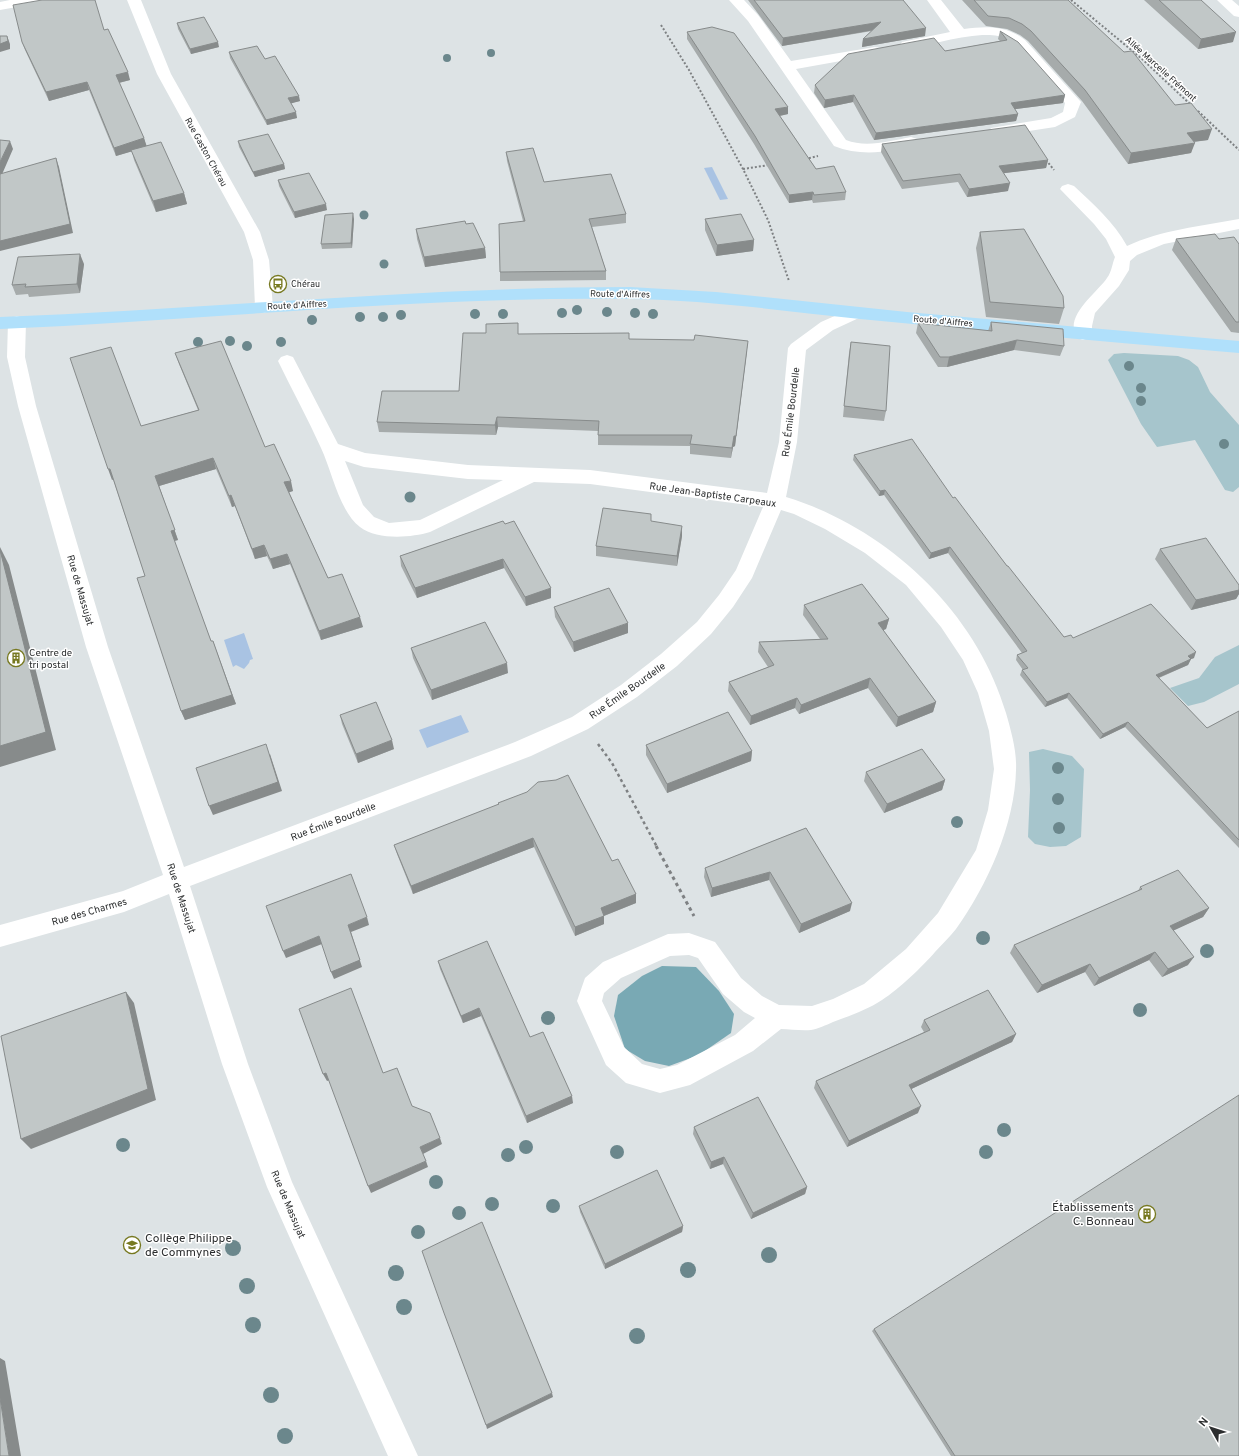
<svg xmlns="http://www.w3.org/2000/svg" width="1239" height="1456" font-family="Overpass,sans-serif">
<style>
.green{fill:#a6c5cc}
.forest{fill:#79a9b4}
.water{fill:#a9c3e3}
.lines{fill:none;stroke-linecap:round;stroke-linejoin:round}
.path-far2{stroke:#7e8183;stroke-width:2;stroke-dasharray:2 2;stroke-linecap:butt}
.path-far1{stroke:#7e8183;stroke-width:2.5;stroke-dasharray:3 3;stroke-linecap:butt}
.path{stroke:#7e8183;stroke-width:3;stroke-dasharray:3.5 3.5;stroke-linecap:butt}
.minor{fill:#fff;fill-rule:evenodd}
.major{fill:#b0e0fb;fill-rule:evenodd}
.tree{fill:#6b878c}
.wall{fill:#a6abab}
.shaded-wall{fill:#878b8b}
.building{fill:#c1c7c7;stroke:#878b8b}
.labels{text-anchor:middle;stroke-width:3;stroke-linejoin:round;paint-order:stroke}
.far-street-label{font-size:9px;fill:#2c2e2f;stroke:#fff}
.far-poi-label{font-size:9px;fill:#2c2e2f;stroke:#fff;text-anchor:start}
.street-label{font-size:10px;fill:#2c2e2f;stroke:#fff}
.poi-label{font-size:10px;fill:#2c2e2f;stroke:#fff;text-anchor:start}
.near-poi-label{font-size:12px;fill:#2c2e2f;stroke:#fff;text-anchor:end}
</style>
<rect width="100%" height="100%" fill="#dde3e5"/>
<path class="green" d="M1124 353 1178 356 1189 360 1198 367 1210 392 1239 425V487L1233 492 1225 490 1195 440 1157 447 1141 424 1108 360 1114 354Z
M1239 645V684L1204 702 1188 706 1170 688 1199 678 1215 657Z
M1043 749 1072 756 1084 769 1081 837 1066 846 1050 847 1035 844 1028 837 1030 790 1029 752Z"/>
<path class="forest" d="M662 966 696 967 719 991 734 1014 731 1033 699 1055 669 1066 645 1061 625 1049 614 1016 618 995 642 976Z"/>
<path class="water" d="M712 167 728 199 720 200 704 168Z
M244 633 253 659 250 660 249 663 244 669 236 665 233 667 224 640Z
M461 715 469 732 427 748 419 730Z"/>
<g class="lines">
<path class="path-far2" d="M1071 0 1141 58 1191 105
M661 25 689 70 743 169 768 220 789 281
M1198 111 1239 150
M805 159 818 156
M1046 160 1054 170
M743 169 769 165"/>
<path class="path-far1" d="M598 744 612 763 657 847"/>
<path class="path" d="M656 846 694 916"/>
<path class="minor" d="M10 0H41L39 3 0 10V2Z
M127 0H141L171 74 260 232 269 260 273 307 270 311 264 313 258 311 255 307 253 260 244 232 157 74Z
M729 0H744L758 15 791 61 875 47 880 48 882 51 880 54 796 69 846 140C866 148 890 141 911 137L917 139 919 142 917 145C890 152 861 157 834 146L748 21Z
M927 0H941L964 29C986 26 1006 25 1025 40L1081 102 1075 117 1055 127 997 136 991 134 989 131 991 128 1051 118 1063 112 1065 103C1051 87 1017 41 998 36 976 31 930 45 907 49L902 48 900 45 902 42 950 32Z
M1217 0H1232L1239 6V17L1234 16Z
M1068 184 1074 186C1093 204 1114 222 1127 246 1161 230 1201 226 1239 219V229L1164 244 1137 255 1130 261 1129 270 1119 286 1095 313 1092 326V334L1089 338 1083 340 1077 338C1063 316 1097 293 1107 278 1112 271 1112 264 1115 257L1106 239 1094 224 1060 189 1062 186Z
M855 307 861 309 864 313 861 317 833 330 806 350 797 442 786 497C887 528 976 611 1006 713 1011 731 1017 751 1016 770 1015 824 987 886 956 929 950 937 942 944 935 952 922 967 899 989 882 1000 867 1010 849 1016 833 1022 826 1025 818 1029 811 1030 801 1031 790 1029 781 1029L753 1051 690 1085 660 1093 626 1083 606 1065 577 1001 585 978 603 962 668 934 689 933 715 942 741 978 762 996 779 1005 812 1006 833 999 864 984 906 949 938 913 976 850 988 810 994 769 989 731 978 693 963 660 941 627 906 585 865 553 825 529 794 514 781 510 752 578 733 607 711 634 677 666 637 697 588 729 531 756 190 886 248 1064 292 1182 418 1456H388L267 1187 222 1064 169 894 124 912 0 947V925L123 891 163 875 86 647 18 406 7 357 8 322 11 318 17 316 23 318 26 322 25 357 36 406 108 647 184 867 515 742 572 717 621 685 661 654 697 622 719 595 736 570 763 507 590 484 534 482 430 532C410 538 377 540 360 527 339 511 332 471 321 448 308 419 292 390 278 361L281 357 287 355 293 357 338 444 365 453 468 465 590 470 767 493 779 442 788 348 791 344 821 322ZM345 461 364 467 468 479 503 480 420 520 389 523 374 517 363 505ZM689 955 698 958 723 994 744 1012 755 1018 735 1035 677 1065 660 1069 642 1064 624 1047 602 1001 604 993 621 978 670 956Z"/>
<path class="major" d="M630 287 716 292 907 312 1239 341V353C1113 342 986 331 860 319 783 311 707 300 630 299 419 296 210 320 0 329V317C210 309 419 287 630 287Z"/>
</g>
<g class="tree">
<circle cx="491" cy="53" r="4"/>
<circle cx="447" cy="58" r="4"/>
<circle cx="364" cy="215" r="4.5"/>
<circle cx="384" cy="264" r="4.5"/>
<circle cx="577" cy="310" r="5"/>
<circle cx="607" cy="312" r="5"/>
<circle cx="562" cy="313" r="5"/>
<circle cx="635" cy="313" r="5"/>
<circle cx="475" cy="314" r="5"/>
<circle cx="503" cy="314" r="5"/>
<circle cx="653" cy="314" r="5"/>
<circle cx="401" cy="315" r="5"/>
<circle cx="360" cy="317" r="5"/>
<circle cx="383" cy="317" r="5"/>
<circle cx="312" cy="320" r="5"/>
<circle cx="230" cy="341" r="5"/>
<circle cx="198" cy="342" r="5"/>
<circle cx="281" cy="342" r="5"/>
<circle cx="247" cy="346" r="5"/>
<circle cx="1129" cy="366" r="5"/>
<circle cx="1141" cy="388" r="5"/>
<circle cx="1141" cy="401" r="5"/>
<circle cx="1224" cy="444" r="5"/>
<circle cx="410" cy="497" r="5.5"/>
<circle cx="1058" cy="768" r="6"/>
<circle cx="1058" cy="799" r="6"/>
<circle cx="957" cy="822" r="6"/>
<circle cx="1059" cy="828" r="6"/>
<circle cx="983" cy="938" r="7"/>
<circle cx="1207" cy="951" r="7"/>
<circle cx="1140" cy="1010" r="7"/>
<circle cx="548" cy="1018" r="7"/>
<circle cx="1004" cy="1130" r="7"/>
<circle cx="123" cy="1145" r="7"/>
<circle cx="526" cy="1147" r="7"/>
<circle cx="617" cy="1152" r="7"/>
<circle cx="986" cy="1152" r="7"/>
<circle cx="508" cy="1155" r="7"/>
<circle cx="436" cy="1182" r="7"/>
<circle cx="492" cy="1204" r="7"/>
<circle cx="553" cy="1206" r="7"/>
<circle cx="459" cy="1213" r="7"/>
<circle cx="418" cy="1232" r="7"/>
<circle cx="233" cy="1248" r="8"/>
<circle cx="769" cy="1255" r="8"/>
<circle cx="688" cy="1270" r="8"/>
<circle cx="396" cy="1273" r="8"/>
<circle cx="247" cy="1286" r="8"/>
<circle cx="404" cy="1307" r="8"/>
<circle cx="253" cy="1325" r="8"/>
<circle cx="637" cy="1336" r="8"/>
<circle cx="271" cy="1395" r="8"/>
<circle cx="285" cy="1436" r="8"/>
</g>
<path class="wall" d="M748 0H903L925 36 862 47 863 39 872 31 782 46Z
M962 0H1068L1175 105 1208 140 1194 142 1191 153 1128 164 1082 101 1028 41 1020 35 1007 29 986 26Z
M1144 0H1201L1233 42 1198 49Z
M177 23 219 47 191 54 178 29Z
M104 30 130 80 119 83 144 138 146 146 184 193 187 204 156 212 134 160 132 151 116 156 89 90 49 101 25 50 22 42Z
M1000 31 1065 95 1063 103 1015 109 1018 114 1016 121 874 140 853 102 824 108 814 93 815 85 945 51 1000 41 998 39Z
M687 32 788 114 780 116 816 169 846 192 845 200 813 203 812 200 789 203 754 144 687 39Z
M229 52 265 59 300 101 291 103 297 118 267 125 230 58Z
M238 141 284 164 285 169 255 177 239 147Z
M882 144 1048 160 1046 168 1004 173 1008 191 967 197 958 182 902 189 881 152Z
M506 152 544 182 626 214V223L592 227 606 271V280L500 281V272L523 221 507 161Z
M278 180 327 210 295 218 279 186Z
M354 219 352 248 322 249 321 244Z
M705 219 754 240 753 251 716 256 705 230Z
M466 224 485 248 486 258 425 267 417 239 416 229Z
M980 232 1064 308 1059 324 986 317 976 248Z
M1176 239H1219L1239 244V333L1231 332 1172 250Z
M84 264 80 293 29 297 28 294 16 295 12 285Z
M991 322 1064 346 1060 356 1014 350 947 367H938L916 333 918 323 988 331Z
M519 334 629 339 747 351 735 446 733 447 731 458 690 454V446L598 445V431L498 427 496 435 379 432 377 422 459 391Z
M851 342 886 411 884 421 843 417 849 353Z
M175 353 265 447 293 491 289 492 328 578 363 627 321 640 290 564 273 569 267 556 255 559 235 506 232 507 216 469 159 486 178 540 174 541 211 641 236 704 185 720 181 711 145 576 113 479 112 480 141 426 198 410 179 364Z
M854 455 953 498 1064 637 1073 638 1194 658 1191 659 1188 665 1159 678 1207 728 1239 711V848L1125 727 1100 739 1067 698 1045 707 1020 675 1022 670H1023L1016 660 1017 655 1022 653 948 553 929 559 884 495 879 496 853 460Z
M503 521 551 598 526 606 504 568 417 598 401 566 400 556Z
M651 522 682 536 677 566 596 556V546Z
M1160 549 1239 585V594L1236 599 1191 610 1155 559Z
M804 605 889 619 886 629 883 630 936 702 933 712 896 727 868 688 799 714 795 708 750 725 728 691 729 682 768 667 758 652 759 642 820 639 803 615Z
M554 607 628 633 574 652 555 617Z
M411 648 508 673 432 700 413 658Z
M340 715 394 749 358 763 342 724Z
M646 745 752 751 751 761 667 793 646 755Z
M866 772 945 780 942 790 884 813 864 781Z
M498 803 612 861 636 894V903L604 916V924L575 936 534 847 413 894 397 854 394 845 498 805Z
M806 828 850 911 799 933 769 880 711 897 704 877 705 868Z
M1140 887 1209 908 1203 917 1173 930 1188 965 1162 977 1149 960 1094 986 1085 972 1037 993 1010 953 1014 945 1138 891Z
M438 961 530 1037 573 1103 527 1123 481 1016 463 1023 440 969Z
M924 1020 1016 1034 1012 1042 911 1089 918 1113 847 1147 814 1088 816 1081 924 1032 921 1027Z
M694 1127 807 1187 805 1194 751 1219 723 1164 710 1169 693 1134Z
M579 1206 683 1226 682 1232 605 1269 580 1212Z
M874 1329 1239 1456H951L872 1331Z"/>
<path class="shaded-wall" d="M881 22 880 29 782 46 783 38Z
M926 28 925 36 862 47 863 39Z
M1236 32 1233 42 1198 49 1201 39Z
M7 36 10 44V49L0 52V44Z
M218 42 219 47 191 54 190 49Z
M128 72 130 80 118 83 116 75Z
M87 82 89 90 49 101 46 92Z
M854 95 853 102 824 108 825 100Z
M1065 95 1063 103 1009 110 1011 103Z
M299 96 300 101 289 104 288 98Z
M788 107V114L774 117 775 109Z
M296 112 297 118 267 125 266 120Z
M1018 114 1016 121 874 140 876 133Z
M1212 129 1208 140 1183 143 1187 133Z
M144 138 147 147 116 156 114 148Z
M10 141 13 149 0 179V162Z
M1195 143 1191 153 1128 164 1131 153Z
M56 158 59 167 73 233 0 251V241Z
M1048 160 1046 168 997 174 999 166Z
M284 164 285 169 255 177 253 172Z
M1010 183 1008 191 967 197 969 189Z
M813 192 812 200 789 203V195Z
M184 193 187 204 156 212 153 201Z
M326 204 327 210 295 218 294 212Z
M353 213 354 219 352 248 351 243Z
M754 240 753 251 716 256 717 245Z
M485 248 486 258 425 267 424 257Z
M80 254 84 264 80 293 77 284Z
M1017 340 1014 350 947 367 949 357Z
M748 341 735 446 733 447 731 458 732 448Z
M497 417 498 427 496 435 495 425Z
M213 458 216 469 159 486 178 540 174 541 171 531 155 476Z
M108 469H110L114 479 112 480Z
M291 481 293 491 287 493 284 482Z
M885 490 884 495 879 496 880 491Z
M231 495 235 506 232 507 229 496Z
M682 526V536L677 566V556Z
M264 545 267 556 255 559 252 549Z
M0 547 9 565 56 750 0 767Z
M950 547 948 553 929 559 931 553Z
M287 554 290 564 273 569 270 559Z
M503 559 504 568 417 598 415 588Z
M551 588V598L526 606 525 597Z
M1239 590V594L1236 599 1191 610 1196 600Z
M360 617 363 627 321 640 319 631Z
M889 619 886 629 876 633 878 623Z
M628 623V633L574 652 573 642Z
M213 641 236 704 185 720 181 711Z
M1196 652 1194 658 1186 661 1188 656Z
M1191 659 1188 665 1153 680 1156 675Z
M507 663 508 673 432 700 431 690Z
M870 678 868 688 799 714 801 705Z
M1069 693 1067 698 1045 707 1047 702Z
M797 698 795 708 750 725 751 716Z
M936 702 933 712 896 727 898 717Z
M1128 722 1125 727 1100 739 1103 734Z
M392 740 394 749 358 763 356 754Z
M752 751 751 761 667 793V784Z
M270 754 282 791 213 815 209 806Z
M945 780 942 790 884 813 887 804Z
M533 838 534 847 413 894 411 886Z
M770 872 769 880 711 897 712 888Z
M636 894V903L601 917V908Z
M852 903 850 911 799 933 801 924Z
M1209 908 1203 917 1164 935 1170 926Z
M604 916V924L575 936V927Z
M367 917 369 925 351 932 362 967 334 979 331 972 348 925Z
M319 936 322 944 286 958 283 951Z
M1155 952 1149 960 1094 986 1099 978Z
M1194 957 1188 965 1162 977 1168 969Z
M1090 964 1085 972 1037 993 1042 985Z
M126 992 134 1003 156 1100 31 1149 21 1139Z
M479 1008 481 1016 463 1023 461 1016Z
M1016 1034 1012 1042 905 1092 909 1085Z
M326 1073 330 1080 327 1081 323 1074Z
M572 1096 573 1103 527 1123 526 1116Z
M921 1106 918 1113 847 1147 849 1141Z
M440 1138 442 1144 423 1154 420 1147Z
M724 1157 723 1164 710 1169 711 1162Z
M426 1161 428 1167 371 1193 368 1186Z
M807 1187 805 1194 751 1219 753 1213Z
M683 1226 682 1232 605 1269V1264Z
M0 1358 5 1361 21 1456H9L0 1398Z
M552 1393 553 1397 487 1429 486 1425Z"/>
<path class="building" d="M42 0H95L104 30 108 29 128 72 116 75 144 138 114 148 87 82 46 92 22 42 13 5Z
M754 0H903L926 28 863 39 881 22 783 38Z
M974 0H1068L1124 52 1132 51 1175 105 1191 103 1212 129 1187 133 1195 143 1131 153 1085 90 1031 31 1022 24 1009 18 988 16Z
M1159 0H1201L1236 32 1201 39Z
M204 17 218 42 190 49 177 23Z
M712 27 734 33 788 107 775 109 816 169 834 166 846 192 814 195 813 192 789 195 755 136 687 32Z
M1000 31 1018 42 1065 95 1011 103 1018 114 876 133 854 95 825 100 815 85 848 54 934 38 945 51 1007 40Z
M0 36H7L8 41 0 44Z
M257 46 265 59 275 56 299 96 288 98 296 112 266 120 229 52Z
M1025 125 1048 160 999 166 1010 183 969 189 960 174 903 181 882 144Z
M268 134 284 164 253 172 238 141Z
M0 140 10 141 0 162Z
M161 142 184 193 153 201 131 150Z
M533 148 544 182 611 174 626 214 589 219 606 271 500 272 499 224 525 221 506 152Z
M56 158 70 224 0 241V174Z
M309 173 326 204 294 212 278 180Z
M353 213 351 243 321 244 325 215Z
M741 214 754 240 717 245 705 219Z
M465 221 466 224 473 223 485 248 424 257 416 229Z
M1024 229 1063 296 1064 308 990 302 980 232Z
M1215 234 1219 239 1234 237 1239 244V322H1236L1176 239Z
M80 254 77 284 25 287 26 284 12 285 18 257Z
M991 322 1063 329 1064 346 1017 340 949 357H940L918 323 992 331Z
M518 323V334L629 333V339L694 340 695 335 748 341 736 436H734L732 448 690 444 692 435H598L599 421 497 417 495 425 377 422 382 391H459L463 333H486V324Z
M221 341 265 447 274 444 291 481 284 482 328 578 342 574 360 617 319 631 287 554 270 559 264 545 252 549 231 495 229 496 213 458 155 476 175 530 171 531 211 641H213L232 695 181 711 137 578 145 576 110 469H108L70 358 111 347 141 426 199 410 175 353Z
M851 342 890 346 886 411 844 406Z
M912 439 953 498 955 497 1007 566H1008L1064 637 1071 635 1073 638 1151 604 1196 652 1188 656 1191 659 1156 675 1207 728 1239 711V840L1128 722 1103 734 1069 693 1047 702 1022 670 1028 668 1017 655 1027 651 950 547 931 553 885 490 880 491 854 455Z
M603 508 651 514V521L682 526 677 556 596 546Z
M503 521 505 524 514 521 551 588 525 597 503 559 415 588 400 556Z
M1206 538 1239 585V590L1196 600 1160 549Z
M0 550 46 732 0 746Z
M862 584 889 619 878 623 936 702 898 717 870 678 801 705 797 698 751 716 729 682 774 665 759 642 828 639 804 605Z
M609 588 628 623 573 642 554 607Z
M485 622 507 663 431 690 411 648Z
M376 702 392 740 356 754 340 715Z
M728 712 752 751 667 784 646 745Z
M266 744 278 782 209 806 196 768Z
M922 749 945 780 887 804 866 772Z
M568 775 612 861 618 859 636 894 601 908 604 916 575 927 533 838 411 886 394 845 499 804 498 803 527 792 538 782 556 780Z
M806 828 852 903 801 924 770 872 712 888 705 868Z
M1178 870 1209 908 1170 926 1194 957 1168 969 1155 952 1099 978 1090 964 1042 985 1014 945 1142 889 1140 887Z
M351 874 367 917 348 925 360 960 331 972 319 936 283 951 266 906Z
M487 941 530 1037 543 1032 572 1096 526 1116 479 1008 461 1016 438 961Z
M351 988 383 1073 397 1068 412 1106 430 1113 440 1138 420 1147 426 1161 368 1186 326 1073 323 1074 299 1009Z
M988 990 1016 1034 909 1085 921 1106 849 1141 816 1081 930 1030 924 1020Z
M126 992 148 1089 21 1139 1 1036Z
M1239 1095V1456H955L874 1329Z
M758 1097 807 1187 753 1213 724 1157 711 1162 694 1127Z
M657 1170 683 1226 605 1264 579 1206Z
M482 1222 552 1393 486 1425 444 1313 422 1251Z
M0 1398 9 1456H0Z"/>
<defs>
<g id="bus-ring" transform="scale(0.9)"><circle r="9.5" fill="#fff" stroke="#777921" stroke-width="1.5"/><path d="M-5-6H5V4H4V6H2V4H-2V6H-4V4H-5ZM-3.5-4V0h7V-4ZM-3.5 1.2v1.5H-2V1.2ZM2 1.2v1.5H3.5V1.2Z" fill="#777921"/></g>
<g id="building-ring" transform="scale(0.9)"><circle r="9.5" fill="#fff" stroke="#777921" stroke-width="1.5"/><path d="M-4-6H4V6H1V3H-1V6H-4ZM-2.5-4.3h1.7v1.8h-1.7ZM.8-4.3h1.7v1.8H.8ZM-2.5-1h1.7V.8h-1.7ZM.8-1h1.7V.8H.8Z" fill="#777921"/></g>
<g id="school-ring" transform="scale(0.9)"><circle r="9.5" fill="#fff" stroke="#777921" stroke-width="1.5"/><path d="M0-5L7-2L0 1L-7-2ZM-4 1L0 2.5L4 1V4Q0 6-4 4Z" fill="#777921"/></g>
</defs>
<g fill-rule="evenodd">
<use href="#bus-ring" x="278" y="284"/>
<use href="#building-ring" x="16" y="658"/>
<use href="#building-ring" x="1147" y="1214"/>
<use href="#school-ring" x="132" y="1245"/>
</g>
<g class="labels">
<g class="far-street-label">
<text transform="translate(1161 69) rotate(42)" y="3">Allée Marcelle Frémont</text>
<text transform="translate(206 152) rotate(61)" y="3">Rue Gaston Chérau</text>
<text transform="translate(620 294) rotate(1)" y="3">Route d'Aiffres</text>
<text transform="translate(297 305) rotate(-3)" y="3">Route d'Aiffres</text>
<text transform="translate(943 321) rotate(5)" y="3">Route d'Aiffres</text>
</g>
<g class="far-poi-label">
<text x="291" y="287">Chérau</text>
</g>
<g class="street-label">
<text transform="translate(790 412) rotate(-83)" y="4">Rue Émile Bourdelle</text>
<text transform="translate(713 494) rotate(8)" y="4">Rue Jean-Baptiste Carpeaux</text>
<text transform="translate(81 590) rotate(74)" y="4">Rue de Massujat</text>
<text transform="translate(627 690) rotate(-35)" y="4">Rue Émile Bourdelle</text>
<text transform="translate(333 821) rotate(-21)" y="4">Rue Émile Bourdelle</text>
<text transform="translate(182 898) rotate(72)" y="4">Rue de Massujat</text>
<text transform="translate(89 911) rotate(-16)" y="4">Rue des Charmes</text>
<text transform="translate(289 1204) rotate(67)" y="4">Rue de Massujat</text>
</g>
<g class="poi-label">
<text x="29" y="656">Centre de<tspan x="29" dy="12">tri postal</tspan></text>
</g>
<g class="near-poi-label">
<text x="1134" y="1211">Établissements<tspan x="1134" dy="14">C. Bonneau</tspan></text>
<text x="145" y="1242" text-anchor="start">Collège Philippe<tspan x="145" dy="14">de Commynes</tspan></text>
</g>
</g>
<g transform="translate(1211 1428) rotate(309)" stroke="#ffffff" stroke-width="3" paint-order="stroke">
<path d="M0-3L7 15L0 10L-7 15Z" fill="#2c2e2f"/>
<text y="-6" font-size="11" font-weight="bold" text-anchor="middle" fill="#2c2e2f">N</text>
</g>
</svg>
